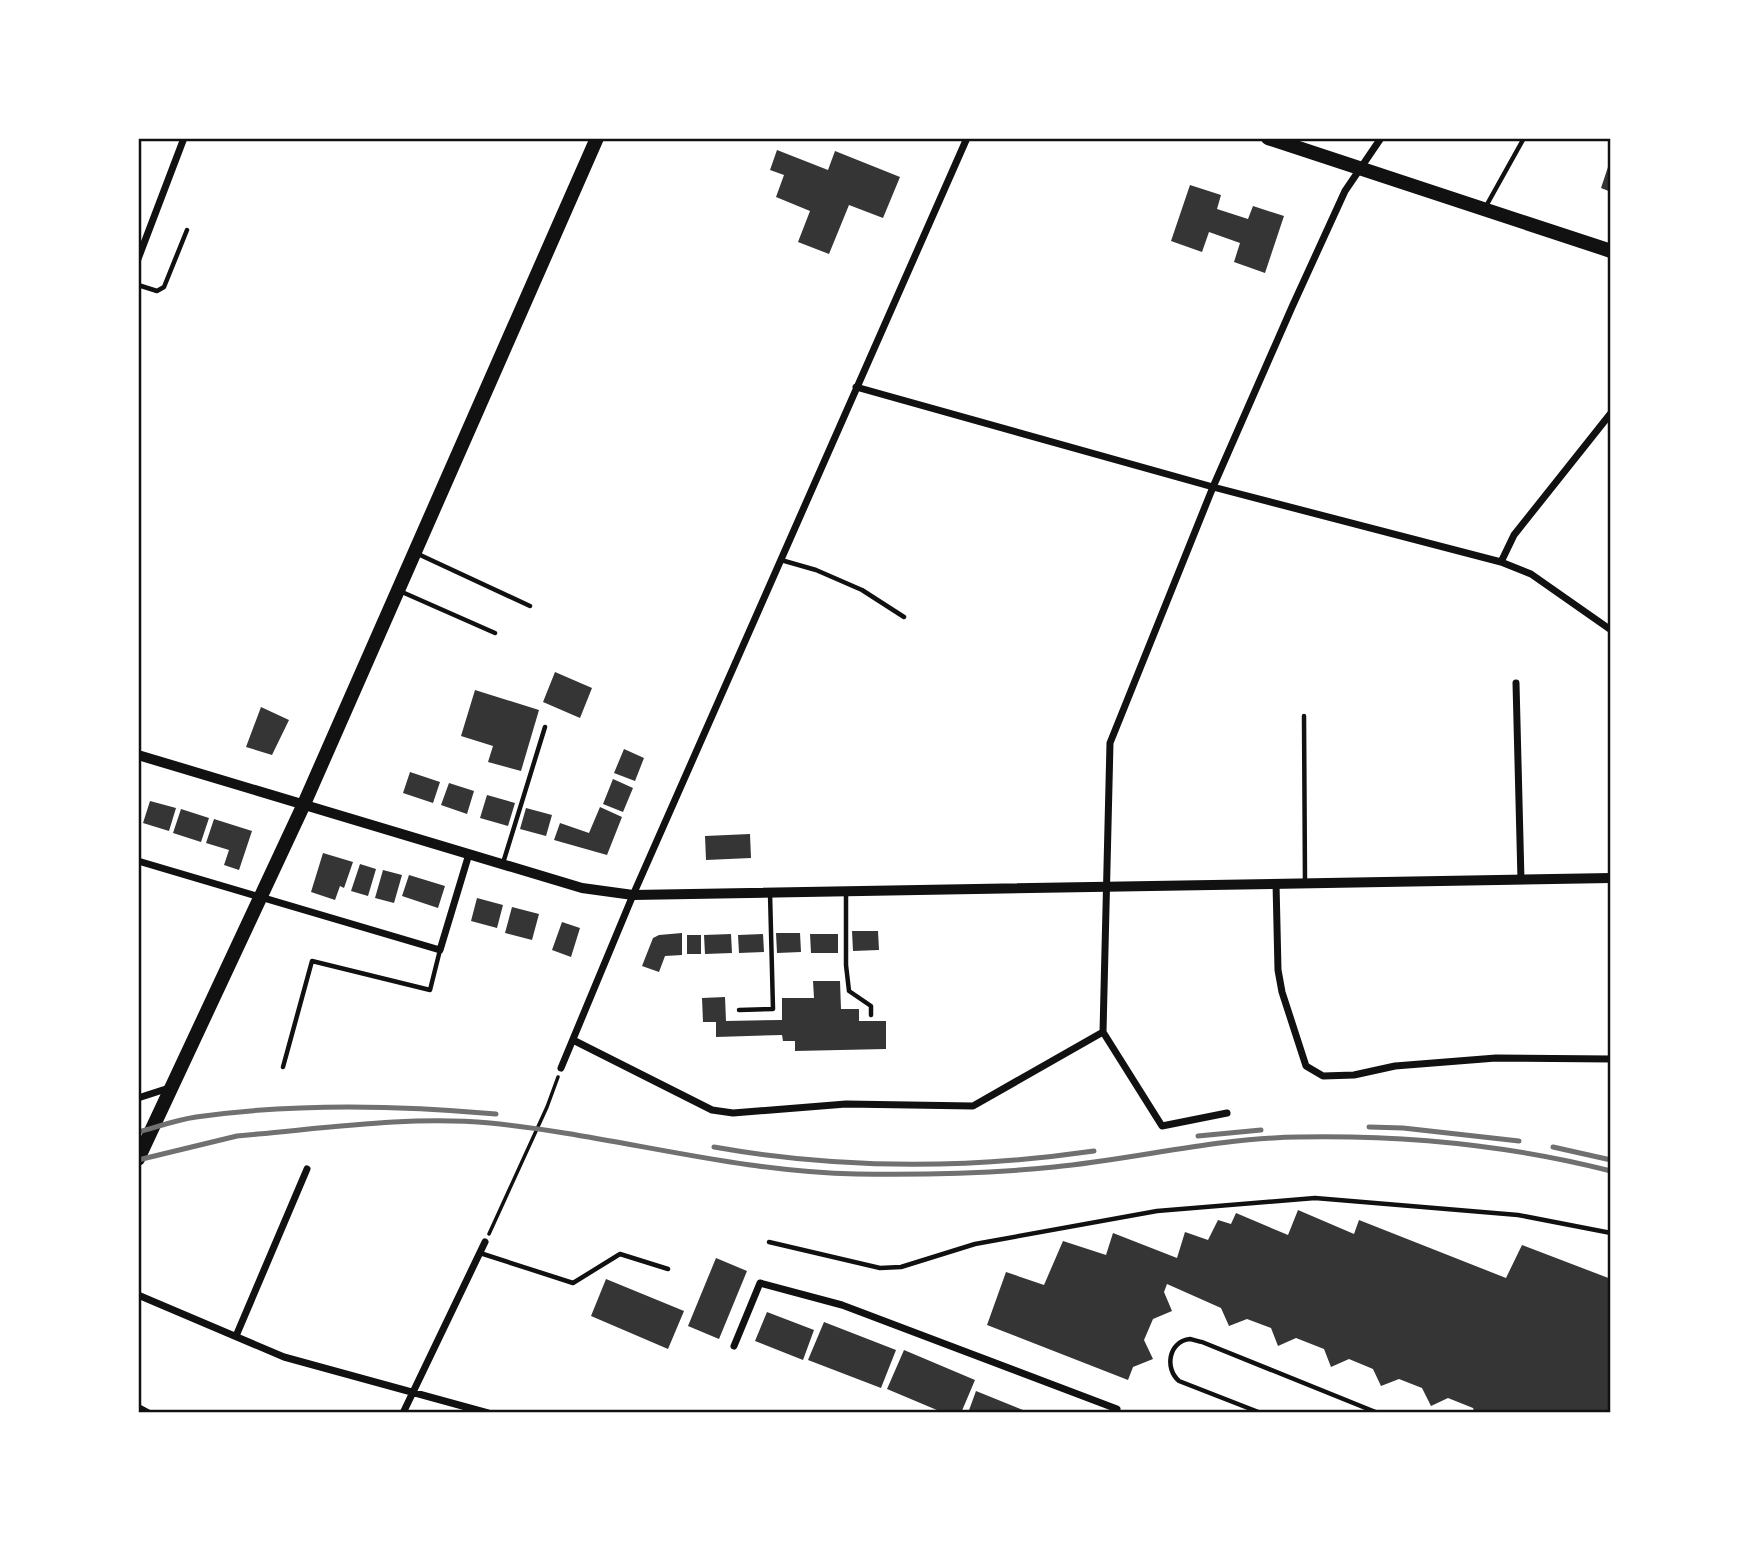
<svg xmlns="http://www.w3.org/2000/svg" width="1749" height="1551" font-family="Signika,sans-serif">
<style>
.building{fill:#353535}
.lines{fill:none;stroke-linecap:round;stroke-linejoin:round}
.path{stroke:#111;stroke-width:3.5}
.service{stroke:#111;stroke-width:4.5}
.minor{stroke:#111;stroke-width:7}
.tertiary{stroke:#111;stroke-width:10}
.primary{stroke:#111;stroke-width:14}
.trunk{stroke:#111;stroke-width:14}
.rail{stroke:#707070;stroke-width:5}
.neatline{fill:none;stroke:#111;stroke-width:2.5}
</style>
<rect width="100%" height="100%" fill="#fff"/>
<path class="building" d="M777 150 828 170 835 151 900 177 883 218 849 205 829 254 798 242 810 211 776 197 784 175 770 170Z
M1610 161H1611V192L1601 188Z
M1190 185 1221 195 1217 209 1248 219 1253 206 1284 216 1265 273 1234 262 1240 243 1209 232 1202 252 1171 241Z
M555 672 592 688 580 718 543 702Z
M475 690 539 710 521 771 488 762 493 746 461 736Z
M261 707 289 720 272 755 246 747Z
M624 749 644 758 635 781 614 773Z
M410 772 440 782 433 803 403 793Z
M613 779 633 788 623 812 603 804Z
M449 783 474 791 467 814 441 805Z
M487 795 515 803 508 826 480 818Z
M150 801 176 808 169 831 143 823Z
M600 807 622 817 607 855 554 840 560 823 589 833Z
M526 808 552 815 546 836 520 829Z
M181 809 209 818 201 842 173 833Z
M214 819 252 831 239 870 224 865 229 850 206 843Z
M750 834 751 858 706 860 705 836Z
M323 853 353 862 344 888 340 886 335 900 311 892Z
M360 864 376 869 368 896 351 891Z
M383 870 402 875 394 903 375 898Z
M409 875 445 886 438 908 402 896Z
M477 898 503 905 497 928 471 921Z
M512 907 539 914 532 940 505 933Z
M562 922 580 928 571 957 552 950Z
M852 931H878L879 950 853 951Z
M682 933V955L665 956 659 972 642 966 653 938 659 935Z
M776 933H800L801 952 777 953Z
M731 934 732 953 705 954 704 935Z
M763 934 764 952 739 953 738 935Z
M810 934H838V953H811Z
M687 935H701V954H687Z
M813 981H840L841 1009H859V1021H886V1049L795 1051V1041H783L782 1035 716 1037V1022H703L702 998 725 997 726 1021 782 1020V998H814Z
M1298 1210 1354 1234 1359 1220 1506 1278 1522 1245 1611 1279V1413H1475L1473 1408 1448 1398 1431 1406 1422 1388 1399 1379 1381 1386 1373 1369 1349 1359 1331 1367 1324 1349 1296 1338 1278 1346 1271 1328 1247 1319 1229 1326 1221 1308 1167 1284 1164 1292 1172 1311 1153 1319 1144 1340 1153 1359 1133 1367 1128 1380 987 1325 1006 1272 1044 1285 1063 1241 1106 1255 1113 1233 1177 1258 1185 1232 1208 1240 1218 1220 1231 1224 1236 1213 1288 1235Z
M716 1258 747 1271 719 1339 688 1326Z
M606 1279 684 1311 668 1349 591 1316Z
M767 1312 814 1330 803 1360 755 1341Z
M824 1322 896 1350 881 1388 808 1360Z
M904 1350 975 1380 961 1413H944L887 1389Z
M976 1391 1023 1410 1022 1413H968Z"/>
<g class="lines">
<path class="path" d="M489 1234 547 1107 558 1077"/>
<path class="service" d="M678 138H679
M1485 208 1524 138
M138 285 157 291 164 287 187 230
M418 554 530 606
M781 560 816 570 862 590 904 617
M402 592 495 633
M1304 716 1305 882
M503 863 545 727
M846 892V965L849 991 871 1006V1015
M739 1010 773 1009 770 893
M283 1067 312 961 430 990 440 950
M769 1242 880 1268 901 1267 975 1244 1157 1211 1315 1198 1518 1215 1611 1233
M480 1253 573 1283 620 1254 668 1269
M138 1406 151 1413
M1261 1413 1179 1381C1164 1368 1169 1341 1190 1339 1191 1339 1200 1342 1202 1342L1378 1413"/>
<path class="minor" d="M138 259 184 138
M856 387 1213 487 1501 562 1531 574 1611 630
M1501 562 1514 535 1611 413
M1516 683 1521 880
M138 861 440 950 469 854
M1276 883 1278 970 1282 992 1306 1066 1323 1076 1354 1075 1395 1066 1496 1058 1611 1059
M573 1040 712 1110 733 1113 846 1104 973 1106 1103 1032
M561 1068 633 895 967 138
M138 1098 169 1088
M1227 1113 1162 1126 1103 1032 1110 743 1213 487 1292 307 1345 191 1381 138
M138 1295 284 1357 488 1413
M236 1336 307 1169
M734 1346 760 1283 842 1305 1117 1409 1115 1413
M403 1413 485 1242"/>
<path class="tertiary" d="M138 755 582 888 633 895 1611 878"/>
<path class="primary" d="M138 1159 304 804 597 138"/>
<path class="trunk" d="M1268 138 1611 251"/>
<path class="rail" d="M1369 1127 1403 1128 1519 1141
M138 1132C157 1127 176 1120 196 1117 294 1103 397 1105 496 1114
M1198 1136 1261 1130
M714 1147C838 1169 969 1169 1094 1151
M1553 1147 1611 1160
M138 1160 237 1136 258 1134C334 1127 413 1116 490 1123 612 1135 733 1172 856 1174 923 1175 988 1174 1054 1167 1136 1159 1216 1138 1299 1137 1404 1135 1509 1145 1611 1171"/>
</g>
<rect width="1749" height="1551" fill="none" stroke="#ffffff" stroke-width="280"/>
<rect x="140" y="140" width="1469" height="1271" class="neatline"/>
</svg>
